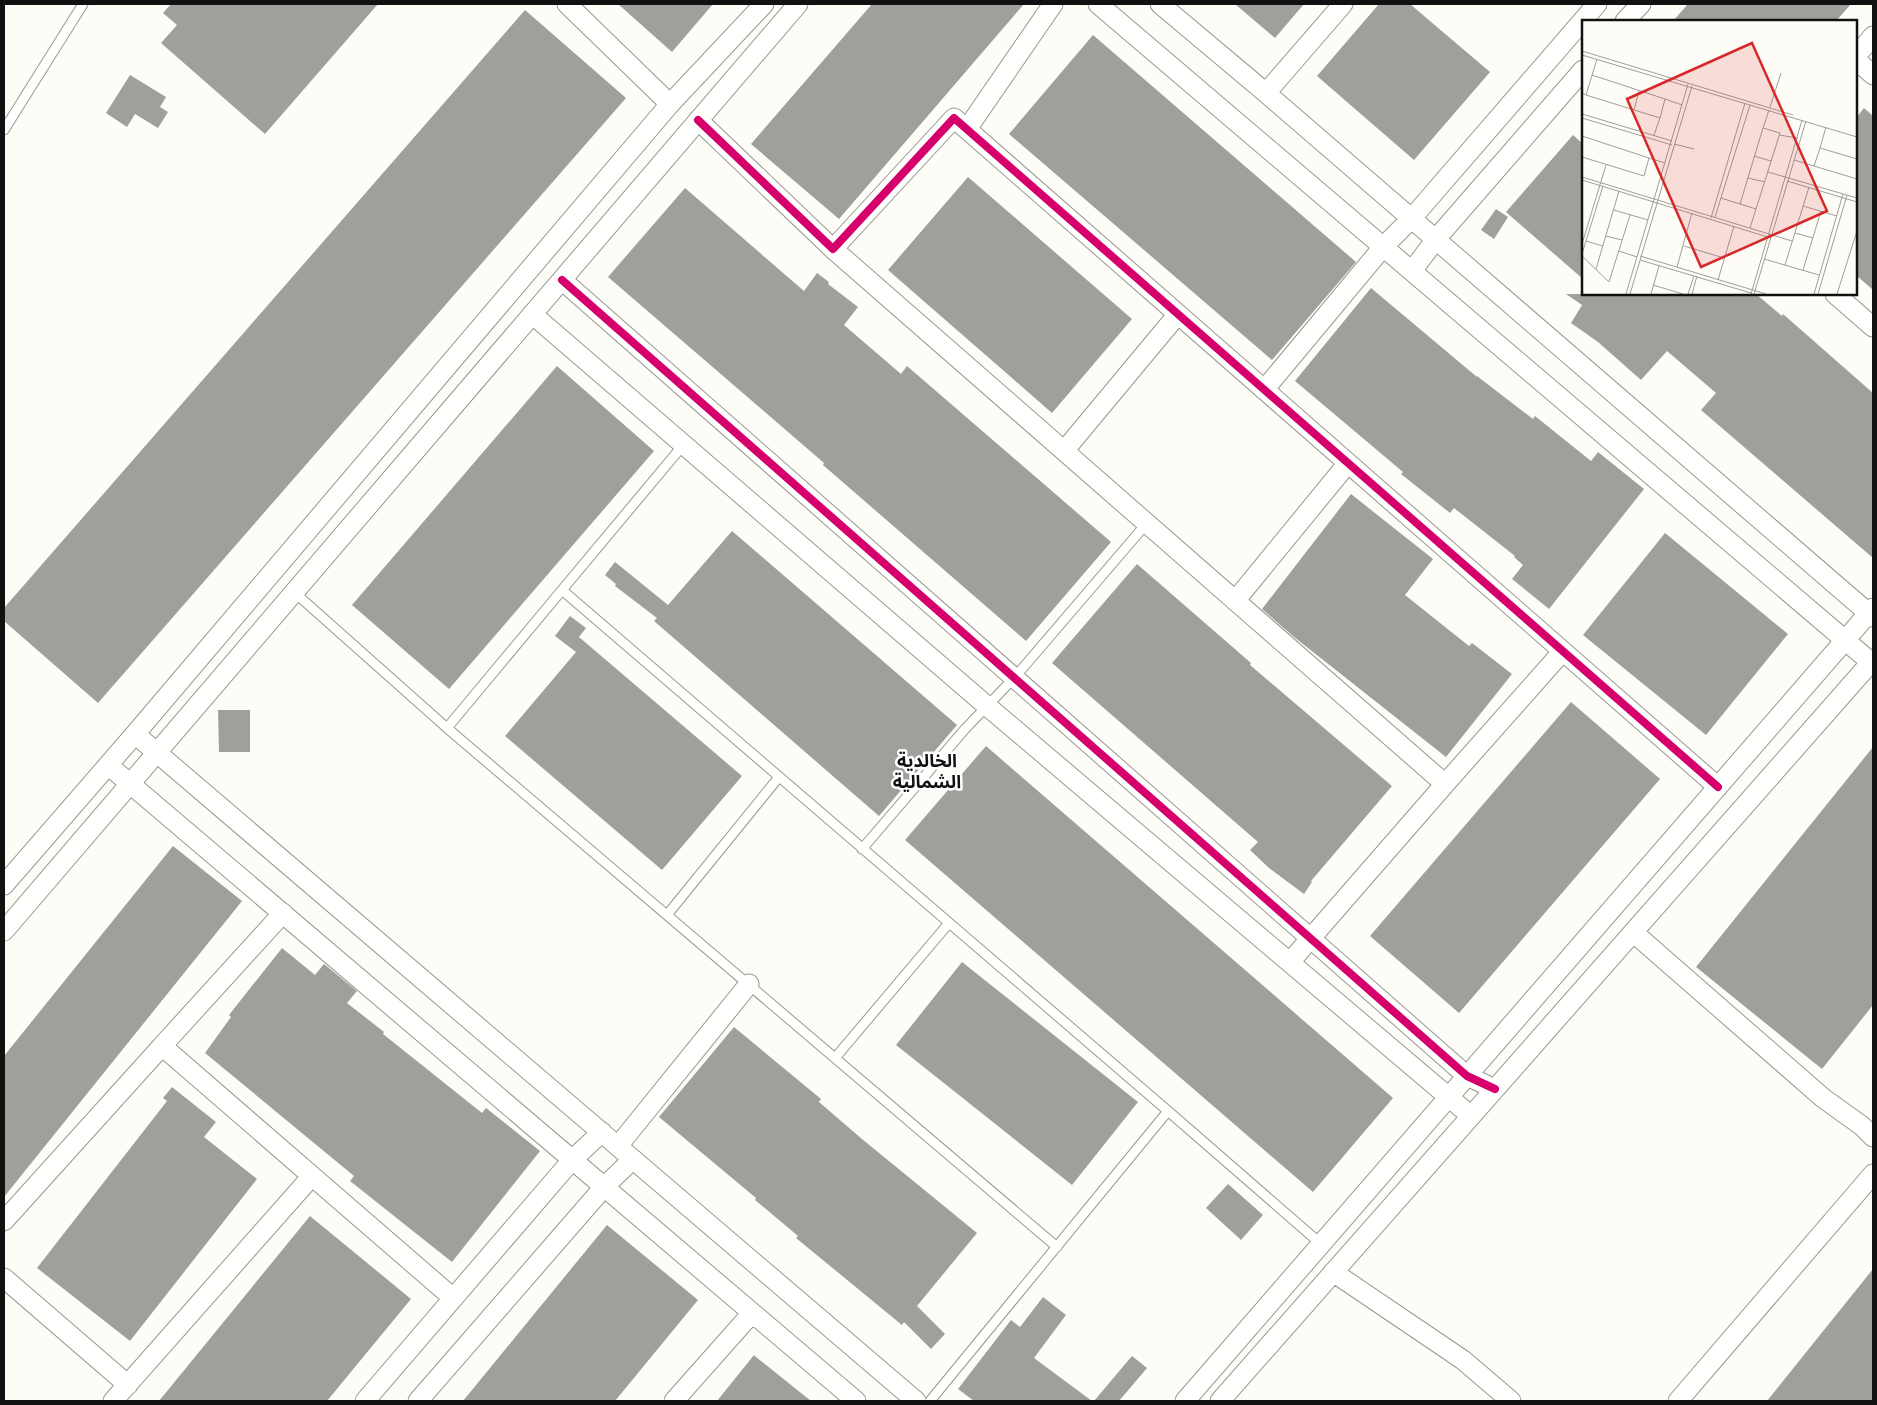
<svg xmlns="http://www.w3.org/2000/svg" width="1877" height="1405" font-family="'PT Serif','Noto Sans Arabic',serif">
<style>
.building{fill:#a19f9c}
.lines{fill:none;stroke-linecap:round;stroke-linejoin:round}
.lane-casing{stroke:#979795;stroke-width:11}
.street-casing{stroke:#979795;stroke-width:21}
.lane{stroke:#fffffe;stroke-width:9}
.street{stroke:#fffffe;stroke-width:19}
.cycleway-casing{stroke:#fff;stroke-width:11}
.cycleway{stroke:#d6006c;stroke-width:8}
.labels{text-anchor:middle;stroke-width:5;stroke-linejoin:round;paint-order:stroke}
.neighbourhood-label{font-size:18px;font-weight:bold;fill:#111;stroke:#fff}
.inset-road{fill:none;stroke:#9f9e9b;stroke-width:1}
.view{fill:#d62828;fill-opacity:0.15;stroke:#d62828;stroke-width:2.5}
.inset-edge{fill:none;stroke:#111;stroke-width:2.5}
</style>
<rect width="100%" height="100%" fill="#fdfcf7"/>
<path class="building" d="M171 4H378L265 134 161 43 177 25 163 13Z
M618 4H713L672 52Z
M872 4H1024L839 219 751 144Z
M1235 4H1304L1275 38Z
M1379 4H1410L1490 72 1414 160 1317 76Z
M1688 4H1851L1836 21H1673Z
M525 10 626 98 98 703 4 621V608Z
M1093 35 1356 262 1272 360 1009 134Z
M130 75 166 97 160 107 168 112 158 128 135 114 127 127 106 113Z
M1864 108 1873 116V290L1856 275V118Z
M1573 135 1583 144V279L1506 212Z
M968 177 1132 319 1052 413 888 270Z
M685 188 804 291 817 273 829 282 828 284 858 307 844 325 901 374 907 366 1111 542 1026 641 823 465 824 463 608 277Z
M1496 209 1508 217 1494 239 1481 230Z
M1371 288 1477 377V376L1533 419 1535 416 1591 461 1598 452 1644 489 1549 609 1512 579 1523 565 1514 557 1515 556 1454 508 1450 513 1401 474 1403 472 1295 381Z
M1566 294H1756L1782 316 1783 314 1873 393V558L1701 410 1716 393 1667 351 1641 380 1598 342 1571 323 1582 305Z
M557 366 654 451 449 689 352 605Z
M1351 494 1433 559 1405 595 1469 646 1472 643 1512 674 1446 757 1294 637 1262 609Z
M732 531 957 725 879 816 654 621 657 618 615 586 616 584 605 575 615 562 668 605Z
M1665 533 1788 634 1706 735 1583 635Z
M1137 564 1251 663 1250 665 1392 786 1311 881 1312 882 1304 894 1269 868 1250 850 1258 842 1052 663Z
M570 616 586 628 579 637 742 776 662 870 505 736 576 652 555 636Z
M1571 702 1660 779 1459 1013 1370 936Z
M218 710H250V752H219Z
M986 746 1393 1098 1313 1192 905 840Z
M1873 747V1005L1822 1069 1696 967Z
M173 846 242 901 4 1197V1056Z
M282 948 315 975 324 964 357 991 347 1003 384 1032 383 1034 482 1113 486 1108 540 1151 452 1262 350 1181 354 1176 205 1053 231 1017 229 1015Z
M962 962 1138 1102 1072 1185 896 1045Z
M734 1027 821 1099 819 1102 862 1139 977 1233 917 1306 945 1334 931 1349 904 1322 902 1325 796 1238 798 1236 755 1200 756 1198 659 1117Z
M172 1087 216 1122 204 1137 257 1179 130 1341 37 1268 167 1101 163 1098Z
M1228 1184 1263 1215 1241 1240 1206 1208Z
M310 1216 411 1299 327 1401H159Z
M607 1225 698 1300 615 1401H463Z
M1873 1269V1401H1767Z
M1043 1297 1066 1315 1034 1358 1092 1401H974L958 1389 1011 1320 1020 1327Z
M754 1355 756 1357 811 1401H717Z
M1132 1356 1147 1368 1119 1401H1094Z"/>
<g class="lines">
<g class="lane-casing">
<path id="lane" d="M4 130 83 4
M684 444 562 590 1168 1111 930 1401
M294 592 447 728 562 590
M447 728 1057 1247
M862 849 965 729 1015 677 1147 523
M667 915 779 777
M835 1058 949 923
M1168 1111 1321 1244"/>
</g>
<g class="street-casing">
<path id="street" d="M567 4 670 104
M1098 4 1873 664
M1160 4 1266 93 1873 617
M1625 21 1641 4
M1856 56 1873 36
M1856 60 1873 75
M1266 93 1343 4
M698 120 833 249 954 118 1718 787
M967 129 1053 4
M833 249 1445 784 1290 962
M1412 271 1436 239 1583 70
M562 280 1467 1076 1495 1089
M1835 294 1873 327
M532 314 987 706 1471 1116
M1264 390 1383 247 1412 218 1597 4
M1064 451 1178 314
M1235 601 1348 463
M135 734 916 1401
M108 765 856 1401
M1445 784 1563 651
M4 885 135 734 670 104 764 4
M283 913 162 1046 312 1176
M4 931 798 4
M1634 933 1823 1098 1862 1126 1873 1137
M618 1146 749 984
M4 1221 162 1046
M1333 1272 1463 1360 1511 1401
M4 1278 128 1385
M113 1401 312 1176 453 1298
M365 1401 572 1160 602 1132
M418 1401 604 1187 633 1159
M674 1401 752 1313
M1185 1401 1873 608
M1220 1401 1873 660
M1678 1401 1873 1174"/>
</g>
<use href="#lane" class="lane"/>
<use href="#street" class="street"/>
<g class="cycleway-casing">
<path id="cycleway" d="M698 120 833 249 954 118 1718 787
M562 280 1467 1076 1495 1089"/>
</g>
<use href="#cycleway" class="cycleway"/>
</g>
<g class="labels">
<g class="neighbourhood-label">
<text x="927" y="767">الخالدية<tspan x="927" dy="21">الشمالية</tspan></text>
</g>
</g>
<g transform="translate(1582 20)">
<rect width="275" height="275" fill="#fdfcf7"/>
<path class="inset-road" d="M0 31 211 95M0 35 275 117M10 55 83 79M0 73 4 75 15 39M4 75 78 98 72 115M188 87 199 53M52 90 57 71M0 94 90 121M0 98 90 125M78 98 83 79 100 85M244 107 238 128 275 139M197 115 216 118M0 116 67 138 62 156 0 137M92 124 112 129M172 136 189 141M67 138 83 143M212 140 275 159M232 146 238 128M186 152 275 178M0 157 210 221M166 158 183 162M0 160 189 218M205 161 275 182M139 178 158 184 181 108M158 184 174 189M221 186 255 196M32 190 66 200M133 197 168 85M129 198 163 83M168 208 198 113 181 108 187 90M213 213 231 218M24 216 40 220M4 221 21 226M0 224 24 145M102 226 142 238M37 231 55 237M0 234 21 166M0 236 27 262 48 195M58 236 184 274M182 239 237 255M58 240 169 273M203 245 227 167M95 247 110 193M14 249 37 171M221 250 239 191M136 260 152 206M71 265 101 274M44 274 106 64M48 274 110 66M69 274 77 246M106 274 112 256M110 274 115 256M169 274 220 100M172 274 224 101M232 274 261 174M236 274 265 175M255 274 275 211"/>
<path class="view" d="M170 23 245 191 119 247 45 79Z"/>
<rect width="275" height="275" class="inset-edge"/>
</g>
<rect width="1877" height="1405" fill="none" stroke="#111111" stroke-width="10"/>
</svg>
